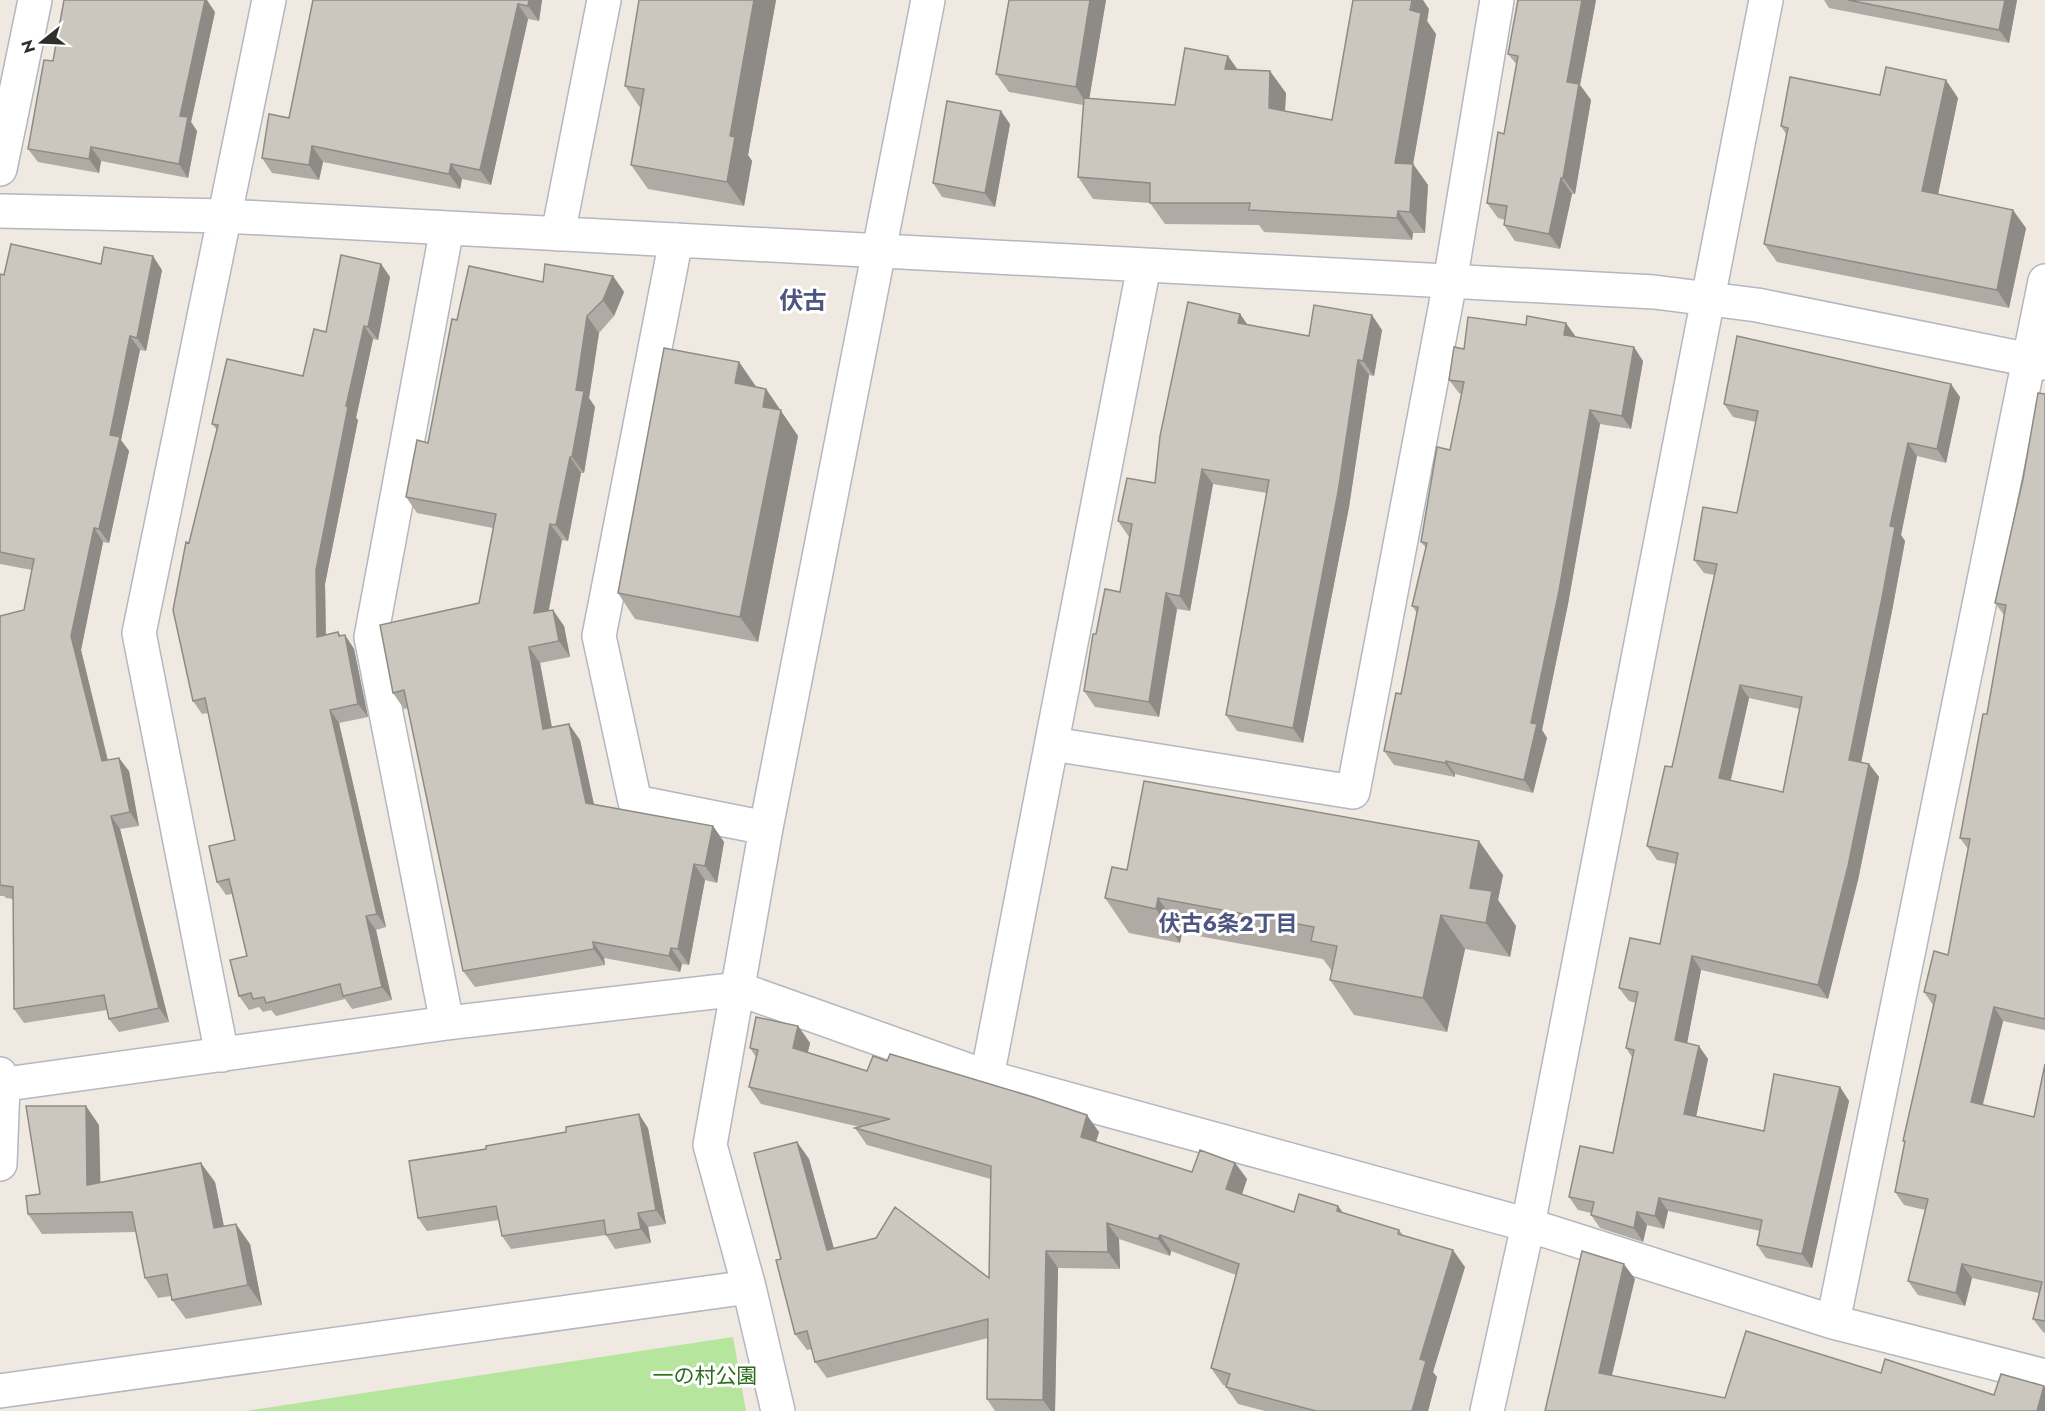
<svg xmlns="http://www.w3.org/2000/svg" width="2045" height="1411" font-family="Jost,'Noto Sans JP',sans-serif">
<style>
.green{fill:#b6e59e}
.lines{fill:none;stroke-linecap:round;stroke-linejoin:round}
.street-casing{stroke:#b4b7c1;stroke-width:36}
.street{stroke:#fff;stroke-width:33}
.wall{fill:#afaba4;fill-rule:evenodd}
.shaded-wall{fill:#8e8b86}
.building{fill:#cbc7bf;stroke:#8e8b86;stroke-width:1.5;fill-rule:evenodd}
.labels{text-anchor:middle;stroke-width:6;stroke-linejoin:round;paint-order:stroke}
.park-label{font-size:21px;fill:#2c6e1b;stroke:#fff}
.neighbourhood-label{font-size:22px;font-weight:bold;fill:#4d5680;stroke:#fff}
.quarter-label{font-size:24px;font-weight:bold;fill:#4d5680;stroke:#fff}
</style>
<rect width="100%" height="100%" fill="#efe9e1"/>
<path class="green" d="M733 1337 746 1411H245Z"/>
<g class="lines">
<g class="street-casing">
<path id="street" d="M0 169 35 0
M0 211 225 216 1654 292 1757 305 2045 363
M447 228 371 637 447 1023
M558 234 604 0
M676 240 599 636 635 802 766 828
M1053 744 1353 792 1450 282 1497 0
M222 1055 139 633 269 0
M0 1074 3 1086 0 1164
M987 1077 1144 266
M0 1085 447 1023 739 989 987 1077 1528 1225 1833 1322 2045 1376
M1833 1322 2045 281
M0 1391 749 1287
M778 1411 749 1287 710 1145 766 828 928 0
M1487 1411 1528 1225 1766 0"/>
</g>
<use href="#street" class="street"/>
</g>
<path class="wall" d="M313 0H542L539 21 528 19 491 185 462 179 460 189 323 162 319 180 272 173 262 158 289 118Z
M639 0H776L748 155 752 161 744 206 648 189 631 165 641 109 625 86Z
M1106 0 1089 99 1175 105 1237 69 1286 93 1285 111 1332 120 1429 9 1427 21 1436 34 1413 164 1428 185 1425 233H1413L1412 240 1264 232 1259 225 1165 224 1150 203 1093 199 1078 177 1083 105 1009 92 996 74Z
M1518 0H1596L1580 85 1591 100 1575 194H1572L1560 249 1515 241 1504 225 1505 220 1498 218 1487 203 1504 134 1517 65 1508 54Z
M1824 0H2017L2009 43 1829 8Z
M215 12 191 122 197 131 188 178 101 161 99 173 38 162 28 149 53 61Z
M1880 95 1958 98 1938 194 2026 228 2009 308 1777 262 1764 244 1786 134 1781 126Z
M1010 124 995 207 942 197 933 183Z
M101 264 162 270 146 351 140 350 121 440 129 451 109 543 103 542 81 650 108 760 129 771 139 826 120 829 169 1022 119 1032 109 1019 107 1010 24 1023 14 1009 13 899 6 898 4 896H0V616L24 610 32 570 0 564V274L4 275Z
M381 264 390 277 378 340 373 339 356 418 358 420 325 584 326 635 338 632 340 636 345 635 354 649 368 717 339 723 386 927 376 930 392 1000 352 1009 345 999 276 1016 271 1010 263 1012 259 1007 249 1010 239 996 247 956 232 894 226 895 217 882 235 840 208 713 202 714 193 701 189 543 217 430 212 424 303 376Z
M613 276 624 292 614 316 599 333 589 398 595 407 584 473H581L568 541 562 540 549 610 564 626 570 657 540 663 552 727 580 740 594 804 713 826 724 842 717 883 705 880 689 965 682 964 680 972 604 958 605 965 475 987 463 971 408 708 404 709 393 693 479 603 493 528 417 513 406 497 428 443 457 320Z
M1240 314 1247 324 1309 336 1382 330 1374 376 1369 375 1349 507 1303 743 1237 731 1226 715 1267 493 1213 484 1190 611 1177 609 1159 717 1095 707 1084 691 1096 634 1120 592 1129 537 1118 521 1155 483Z
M1576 337 1643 361 1631 429 1600 424 1568 604 1542 730 1547 738 1533 793 1455 774V777L1394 765 1384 751 1401 694 1417 613 1412 606 1426 548 1421 542 1450 450 1462 394 1459 393 1449 380 1464 349Z
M739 362 756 387 766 389 798 436 758 642 635 619 618 593Z
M2045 394V1030L2003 1021 1983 1105 2034 1117 2045 1064V1333L2043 1332 2033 1319 2039 1293 1972 1278 1965 1306 1918 1295 1908 1281 1925 1210 1904 1205 1895 1192 1905 1144 1903 1141 1933 1005 1924 992 1948 955 1968 849 1960 838 1987 714 2004 615 1995 603Z
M1960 397 1946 463 1917 456 1901 535 1905 541 1892 611 1861 762 1869 764 1879 777 1858 880 1828 999 1701 970 1687 1043 1708 1059 1696 1116 1764 1131 1840 1087 1849 1101 1812 1268 1766 1258 1757 1245 1760 1231 1668 1211 1664 1229 1647 1225 1643 1242 1600 1228 1591 1215V1213L1578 1210 1569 1197 1613 1153 1632 1057 1626 1048 1636 1003 1629 1001 1619 988 1660 944 1676 864 1657 860 1647 846 1672 767 1714 575 1704 573 1694 560 1737 513 1756 422 1733 417 1724 404ZM1749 698 1800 709 1783 792 1731 780Z
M1127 870 1503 875 1498 900 1516 926 1510 957 1465 949 1447 1032 1354 1015 1330 980 1332 971 1323 959 1182 933 1180 943 1129 933 1105 898Z
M798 1026 810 1043 808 1052 867 1071 1099 1132 1096 1142 1192 1172 1235 1163 1247 1179 1242 1194 1294 1212 1343 1213 1399 1230 1403 1235 1465 1267 1433 1372 1437 1377 1428 1411H1265L1238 1404 1226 1387V1386L1223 1385 1211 1368 1236 1275 1171 1251 1170 1256 1119 1239 1120 1269 1058 1268 1055 1411H995L987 1399 988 1338 827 1378 815 1362 812 1349 807 1350 795 1334 781 1259 797 1142 809 1159 834 1249 989 1278 991 1179 867 1145 855 1128 860 1127 761 1104 749 1087 756 1057 750 1048Z
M99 1125 100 1182H215L224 1226 250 1244 262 1305 186 1319 172 1300 171 1296 158 1298 145 1278 136 1232 42 1234 28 1214 40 1194Z
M648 1128 666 1224 648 1227 651 1243 615 1249 606 1235 511 1249 502 1236 499 1220 427 1231 418 1218Z"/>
<path class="shaded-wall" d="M205 0H207L215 12 191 122 197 131 188 178 179 164 180 116Z
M529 0H542L539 21 528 6Z
M754 0H776L748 155 752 161 744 206 727 182 730 136Z
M1090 0H1106L1088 106 1076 87Z
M1412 0H1423L1429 9 1427 21 1436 34 1413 164 1428 185 1425 233 1410 212 1395 163Z
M1582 0H1596L1580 85 1591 100 1575 194 1563 178 1567 82Z
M2005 0H2017L2009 43 1999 30Z
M518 4 528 19 491 185 480 170Z
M1228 56 1243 77 1225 69Z
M1270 71 1286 93 1284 129 1269 108Z
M1946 80 1958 98 1935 209 1922 191Z
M1001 111 1010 124 995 207 985 193Z
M312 146 323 162 319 180 309 165Z
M91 147 101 161 99 173 89 159Z
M451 164 462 179 460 189 449 174Z
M1561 178 1572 194 1560 249 1549 234Z
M2013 210 2026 228 2009 308 1997 290Z
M1398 211 1413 233 1412 240 1397 218Z
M153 256 162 270 146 351 137 338Z
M381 264 390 277 378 340 368 327Z
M613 276 624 292 614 316 603 300Z
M1240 314 1251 330 1238 323Z
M1372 315 1382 330 1374 376 1363 361Z
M587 316 599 333 589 398 595 407 584 473 572 457 576 390Z
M1566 323 1576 337 1564 335Z
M364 326 373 339 356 418 358 420 325 584 326 651 317 637 316 570 346 406Z
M130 336 140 350 121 440 129 451 109 543 99 529 110 435Z
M1634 347 1643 361 1631 429 1622 416Z
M1358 360 1369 375 1349 507 1303 743 1293 728Z
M739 362 757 388 735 383Z
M1951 384 1960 397 1946 463 1937 449Z
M766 389 798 436 758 642 740 617 763 407Z
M1590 410 1600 424 1568 604 1542 730 1547 738 1533 793 1524 780 1531 723Z
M1908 443 1917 456 1901 535 1905 541 1892 611 1859 773 1849 760 1890 526Z
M570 457 581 473 568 541 556 525Z
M1202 469 1213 484 1190 611 1180 596Z
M550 524 562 540 545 629 534 613Z
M94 528 103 542 81 650 111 775 102 761 71 636Z
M1166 593 1177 609 1159 717 1149 702Z
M553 610 564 626 570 657 559 641Z
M338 632 347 645 345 635 354 649 368 717 358 704Z
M529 647 540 663 555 745 543 729Z
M1740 685 1749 698 1728 791 1719 778Z
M330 710 339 723 386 927 377 914Z
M569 724 580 740 597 819 586 803Z
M119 758 129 771 139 826 130 812Z
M1446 761 1455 774V777L1445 763Z
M1869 764 1879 777 1858 880 1828 999 1818 985Z
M111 816 120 829 169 1022 159 1008Z
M713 826 724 842 717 883 705 866Z
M1479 841 1503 875 1498 900 1516 926 1510 957 1486 923 1470 888Z
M694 864 705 880 689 965 678 949Z
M1158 898 1182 933 1180 943 1156 909Z
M1441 915 1465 949 1447 1032 1423 998Z
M366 916 376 930 392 1000 382 987Z
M593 942 604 958 605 965 594 949Z
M671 948 682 964 680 972 669 956Z
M1692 956 1701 970 1685 1054 1675 1040Z
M1994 1007 2003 1021 1980 1115 1971 1102Z
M798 1026 810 1043 805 1064 793 1048Z
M1699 1046 1708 1059 1694 1127 1684 1114Z
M1840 1087 1849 1101 1812 1268 1802 1254Z
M86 1106 99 1125 101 1204 87 1185Z
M639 1114 648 1128 666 1224 656 1210Z
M1087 1115 1099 1132 1092 1153 1081 1137Z
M797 1142 809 1159 839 1267 827 1250Z
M201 1163 215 1182 228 1248 214 1228Z
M1235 1163 1247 1179 1238 1206 1226 1189Z
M1659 1198 1668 1211 1664 1229 1655 1216Z
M1338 1206 1350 1222 1337 1211Z
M1637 1212 1647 1225 1643 1242 1634 1228Z
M638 1213 648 1227 651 1243 641 1229Z
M1107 1223 1119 1239 1120 1269 1108 1252Z
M236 1224 250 1244 262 1305 248 1285Z
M1160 1235 1171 1251 1170 1256 1158 1239Z
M1453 1250 1465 1267 1433 1372 1437 1377 1428 1411H1412L1420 1359Z
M1046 1251 1058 1268 1055 1411H1051L1043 1400Z
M1624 1264 1635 1279 1609 1388 1599 1373Z
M1962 1264 1972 1278 1965 1306 1956 1293Z
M2044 1386 2045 1387V1411H2037Z"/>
<path class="building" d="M64 0H205L180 116 188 117 179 164 91 147 89 159 28 149 44 60 53 61Z
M313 0H529L528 6 518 4 480 170 451 164 449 174 312 146 309 165 262 158 269 114 289 118Z
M639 0H754L730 136 735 137 727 182 631 165 644 89 625 86Z
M1009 0H1090L1076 87 996 74Z
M1353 0H1412L1410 10 1421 13 1395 163 1413 164 1410 212 1398 211 1397 218 1249 210 1250 203H1150V183L1078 177 1084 98 1175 105 1185 48 1228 56 1225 69 1270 71 1269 108 1332 120Z
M1518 0H1582L1567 82 1579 84 1563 178H1561L1549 234 1504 225 1507 206 1487 203 1498 132 1504 134 1518 56 1508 54Z
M1848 0H2005L1999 30Z
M1886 67 1946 80 1922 191 2013 210 1997 290 1764 244 1788 128 1781 126 1790 77 1880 95Z
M947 101 1001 111 985 193 933 183Z
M11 244 101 264 104 247 153 256 137 338 130 336 110 435 120 437 99 529 94 528 71 636 102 761 119 758 130 812 111 816 159 1008 109 1019 104 995 14 1009 13 887 0 885V616L24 610 34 559 0 552V274L4 275Z
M341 255 381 264 368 327 364 326 346 406 348 407 316 570 317 637 338 632 339 636 345 635 358 704 330 710 377 914 366 916 382 987 343 996 340 984 266 1003 264 997 253 999 251 993 239 996 230 960 247 956 229 879 217 882 209 846 235 840 205 698 193 701 173 610 186 542 189 543 218 425 212 424 227 359 303 376 314 329 326 332Z
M545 264 613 276 603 300 587 316 576 390 584 391 572 457H570L556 525 550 524 534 613 553 610 559 641 529 647 543 729 569 724 586 803 713 826 705 866 694 864 678 949 671 948 669 956 593 942 594 949 463 971 404 690 393 693 380 625 479 603 496 514 406 497 417 440 428 443 452 319 457 320 469 266 543 282Z
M1188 302 1240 314 1238 323 1309 336 1314 305 1372 315 1363 361 1358 360 1338 492 1293 728 1226 715 1269 480 1202 469 1180 596 1166 593 1149 702 1084 691 1093 634H1096L1105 589 1120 592 1132 524 1118 521 1127 478 1155 483 1160 436Z
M1527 316 1566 323 1564 335 1634 347 1622 416 1590 410 1559 591 1531 723 1537 724 1524 780 1446 761 1445 763 1384 751 1396 693 1401 694 1418 607 1412 606 1427 543 1421 542 1437 447 1450 450 1464 382 1449 380 1454 347 1464 349 1468 317 1526 325Z
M1737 336 1951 384 1937 449 1908 443 1890 526 1895 527 1882 598 1849 760 1869 764 1848 866 1818 985 1692 956 1675 1040 1699 1046 1684 1114 1764 1131 1774 1074 1840 1087 1802 1254 1757 1245 1762 1220 1659 1198 1655 1216 1637 1212 1634 1228 1591 1215 1594 1202 1569 1197 1580 1146 1613 1153 1634 1050 1626 1048 1638 992 1619 988 1630 938 1660 944 1678 853 1647 846 1665 766 1672 767 1717 564 1694 560 1703 507 1737 513 1758 411 1724 404ZM1740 685 1802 697 1783 792 1719 778Z
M664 348 739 362 735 383 766 389 763 407 781 410 740 617 618 593Z
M2038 393 2045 394V1019L1994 1007 1971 1102 2034 1117 2045 1064V1321L2033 1319 2042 1282 1962 1264 1956 1293 1908 1281 1928 1199 1895 1192 1905 1141H1903L1936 995 1924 992 1934 951 1948 955 1970 839 1960 838 1983 714H1987L2006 605 1995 603 2023 479Z
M1144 781 1479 841 1470 888 1492 891 1486 923 1441 915 1423 998 1330 980 1337 946 1311 941 1314 927 1158 898 1156 909 1105 898 1112 867 1127 870Z
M756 1017 798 1026 793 1048 867 1071 873 1056 887 1061 890 1054 1033 1097 1087 1115 1081 1137 1192 1172 1200 1150 1235 1163 1226 1189 1294 1212 1299 1194 1338 1206 1337 1211 1399 1230 1398 1234 1453 1250 1420 1359 1426 1361 1412 1411H1316L1226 1387 1230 1374 1211 1368 1239 1264 1160 1235 1158 1239 1107 1223 1108 1252 1046 1251 1043 1400 987 1399 988 1319 815 1362 807 1331 795 1334 776 1260 781 1259 754 1153 797 1142 827 1250 876 1238 895 1207 989 1278 991 1166 855 1128 890 1119 749 1087 758 1050 750 1048Z
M26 1106H86L87 1185 201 1163 214 1228 236 1224 248 1285 172 1300 167 1274 145 1278 132 1212 28 1214 26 1196 40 1194Z
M639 1114 656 1210 638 1213 641 1229 606 1235 604 1220 502 1236 496 1206 418 1218 409 1161 486 1149V1146L566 1132V1127Z
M1582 1251 1624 1264 1599 1373 1725 1398 1746 1331 1881 1373 1885 1359 1994 1395 2001 1374 2044 1386 2037 1411H1545Z"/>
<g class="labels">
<g class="park-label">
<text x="705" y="1383">一の村公園</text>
</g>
<g class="neighbourhood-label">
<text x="1228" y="931">伏古6条2丁目</text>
</g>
<g class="quarter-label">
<text x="803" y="309">伏古</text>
</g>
</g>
<g transform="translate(42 42) rotate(252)" stroke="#ffffff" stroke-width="4.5" paint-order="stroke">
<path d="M0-4.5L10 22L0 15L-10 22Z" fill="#2e2e2e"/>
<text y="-9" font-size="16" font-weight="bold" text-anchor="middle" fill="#2e2e2e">N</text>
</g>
</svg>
